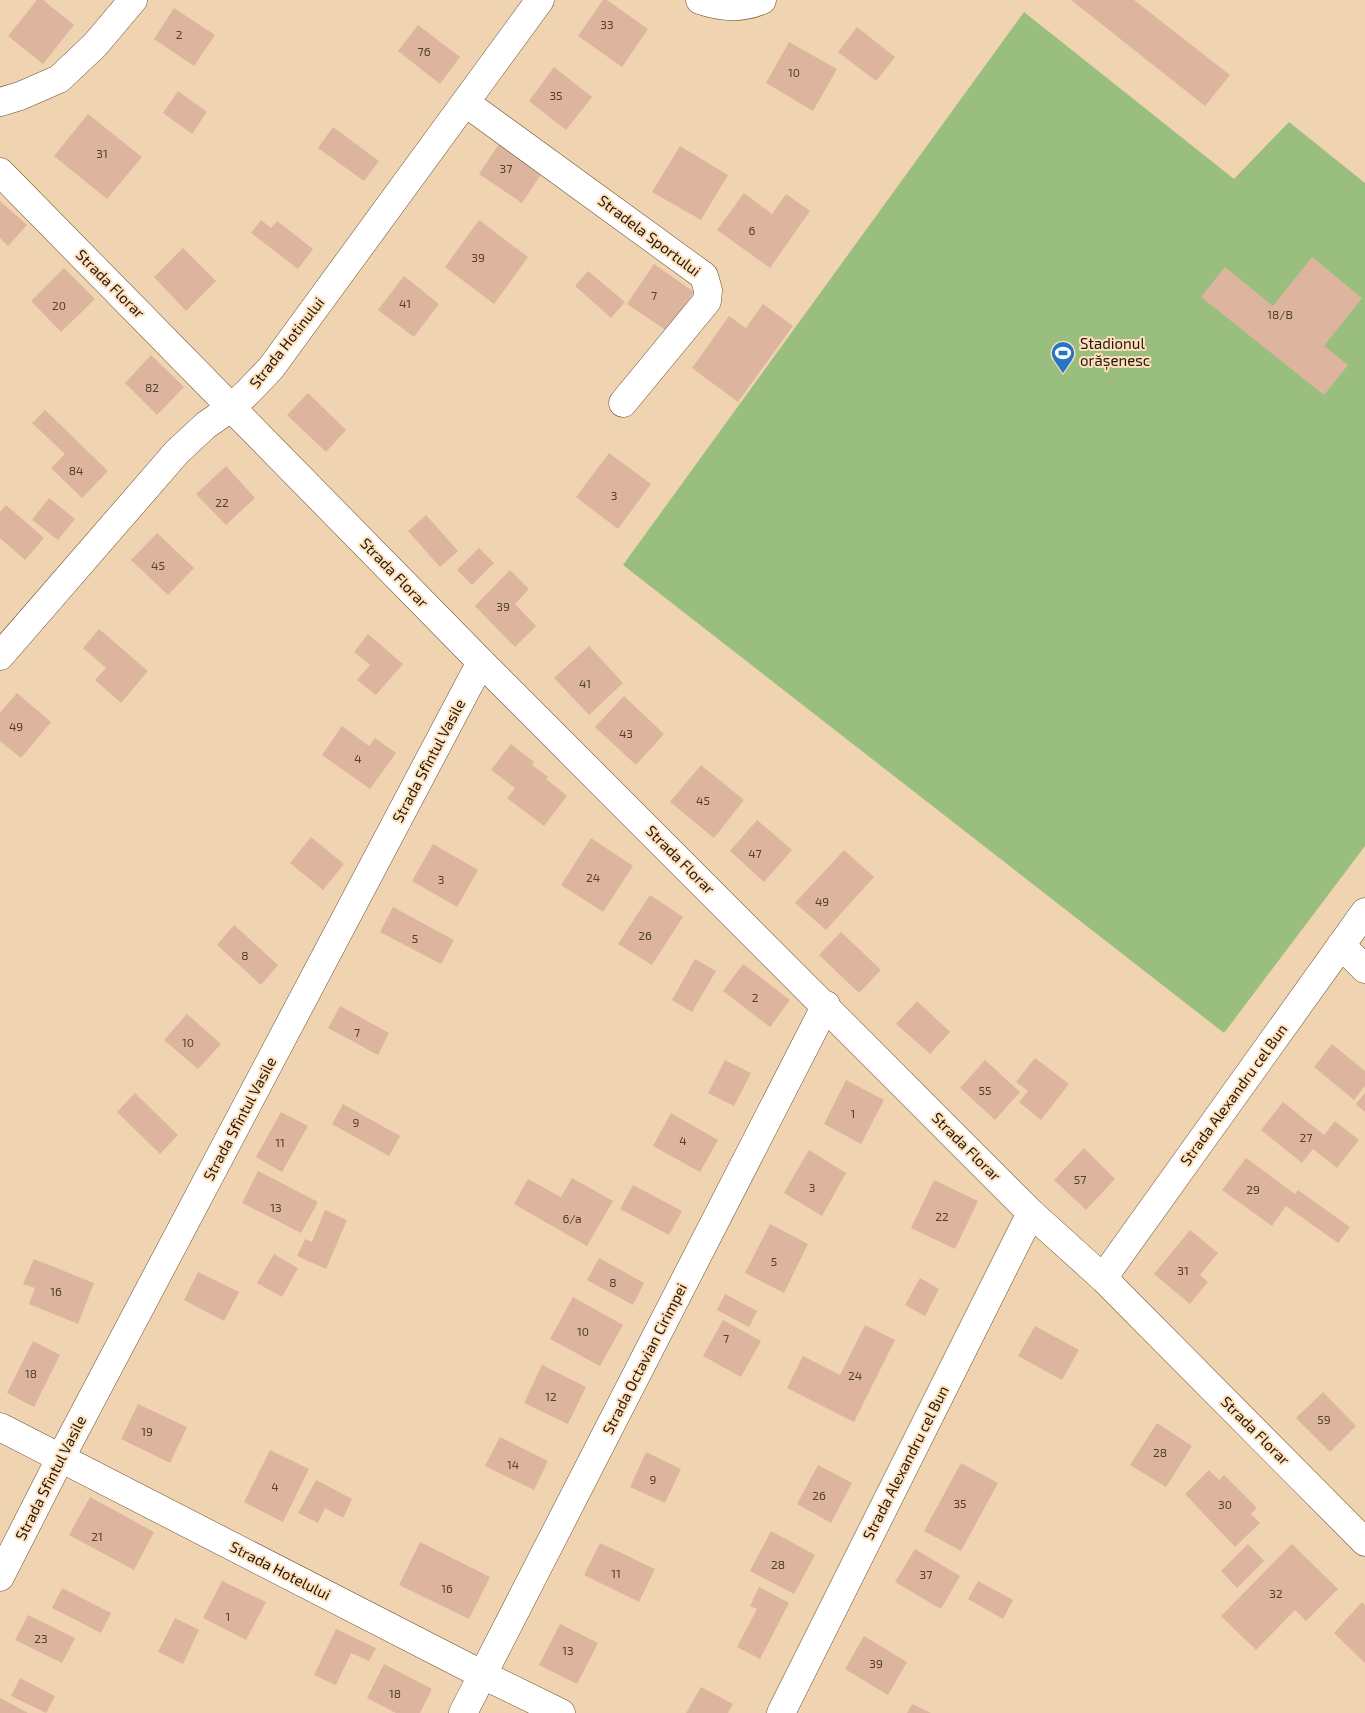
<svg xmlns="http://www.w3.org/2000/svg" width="1365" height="1713" font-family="'Exo 2',sans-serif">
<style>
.green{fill:#9abe7d}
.building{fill:#ddb59e}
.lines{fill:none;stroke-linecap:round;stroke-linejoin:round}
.minor-casing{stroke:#6b5232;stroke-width:29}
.tertiary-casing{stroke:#6b5232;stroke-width:29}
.minor{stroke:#fff;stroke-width:28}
.tertiary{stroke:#fff;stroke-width:28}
.labels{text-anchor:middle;stroke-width:4;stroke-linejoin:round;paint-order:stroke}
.number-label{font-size:12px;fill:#503e2f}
.street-label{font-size:15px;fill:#21170a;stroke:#fee0bd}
.poi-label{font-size:15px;fill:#21170a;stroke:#fee0bd;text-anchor:start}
</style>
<rect width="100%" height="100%" fill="#f0d3b0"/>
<path class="green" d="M1024 12 1234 179 1289 122 1365 183V846L1224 1033 623 565Z"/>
<path class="building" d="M37 0H43L74 25 43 64 8 36Z
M603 0H607L648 29 622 67 578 36Z
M1071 0H1134L1230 75 1205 106Z
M174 8 215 35 194 66 154 39Z
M418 25 460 57 440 84 398 51Z
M857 27 895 57 876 81 838 52Z
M789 42 837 69 813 111 766 83Z
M554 67 592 97 566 130 529 101Z
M178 91 207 112 192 134 163 113Z
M88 114 142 157 107 199 54 156Z
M333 127 379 161 364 181 318 148Z
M499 144 542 173 522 203 479 174Z
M680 146 728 175 701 220 652 192Z
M744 193 772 214 786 194 810 211 770 268 717 230Z
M0 201 27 225 8 246 0 238Z
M261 220 271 228 277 221 313 249 298 269 251 233Z
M479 220 528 257 494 304 445 267Z
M183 248 216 281 186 311 154 277Z
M1312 257 1362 298 1324 346 1348 365 1324 395 1201 297 1225 267 1273 306Z
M654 264 694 292 667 331 627 304Z
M64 268 95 299 61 332 31 301Z
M588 271 625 302 611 318 575 286Z
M404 276 439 304 414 337 378 310Z
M763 304 793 326 738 402 692 368 729 316 746 328Z
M151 355 184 387 157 415 125 383Z
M308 393 346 430 326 452 287 415Z
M45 410 108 471 82 498 51 468 65 454 32 423Z
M609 453 651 484 618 529 576 497Z
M226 466 255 498 226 525 196 494Z
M49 498 75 519 58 540 32 520Z
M6 505 44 538 25 560 0 538V512Z
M426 515 458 551 440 567 408 531Z
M157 533 194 568 168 595 131 560Z
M479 548 494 563 472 585 457 570Z
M510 570 529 589 515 604 536 626 515 647 475 606Z
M99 629 148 671 121 703 95 680 106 668 83 648Z
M368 634 403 664 376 695 357 680 370 665 354 652Z
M589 646 623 683 589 715 554 678Z
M17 693 51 722 21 758 0 741V713Z
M624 696 664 734 636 765 595 727Z
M342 726 369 746 375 738 396 753 370 789 322 755Z
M511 744 534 762 532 765 548 777 546 779 567 796 544 826 507 798 515 788 491 770Z
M701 765 744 800 714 838 670 802Z
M757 820 792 850 764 882 730 851Z
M311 837 344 864 323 890 290 863Z
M591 838 633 866 603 912 561 885Z
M433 844 478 870 457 907 412 881Z
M844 850 874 877 826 930 795 903Z
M650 895 683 917 652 965 618 944Z
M393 907 454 940 441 964 380 932Z
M234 925 278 965 261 985 217 945Z
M841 932 881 970 859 993 819 955Z
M695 959 716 971 692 1012 672 1000Z
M743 964 790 1000 770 1027 723 991Z
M917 1001 950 1032 930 1054 896 1024Z
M340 1006 389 1033 378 1055 328 1028Z
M187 1014 221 1044 198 1069 164 1040Z
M1332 1044 1365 1071V1086L1354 1100 1314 1067Z
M1035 1058 1069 1084 1041 1120 1019 1102 1028 1091 1016 1082Z
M725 1060 751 1073 734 1106 708 1093Z
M985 1060 1020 1092 995 1120 960 1088Z
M846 1080 884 1100 861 1144 824 1124Z
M135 1093 178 1135 160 1154 117 1112Z
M1365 1093V1112L1356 1104Z
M1283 1102 1324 1135 1335 1121 1359 1140 1337 1168 1313 1149 1302 1163 1261 1130Z
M343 1104 400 1136 389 1156 332 1124Z
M281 1112 308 1126 282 1172 256 1157Z
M671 1113 718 1140 700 1172 653 1146Z
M1084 1148 1115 1179 1086 1210 1054 1180Z
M809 1150 846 1173 822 1216 784 1193Z
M1246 1158 1295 1194 1298 1190 1350 1227 1338 1243 1286 1206 1272 1226 1222 1190Z
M258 1171 318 1202 301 1233 242 1203Z
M572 1178 613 1201 587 1246 514 1204 528 1179 561 1197Z
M934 1180 978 1201 955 1249 911 1228Z
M633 1185 682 1211 669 1235 620 1209Z
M325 1210 347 1220 326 1269 297 1256 305 1239 312 1242Z
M770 1224 808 1244 784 1293 745 1273Z
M1190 1230 1218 1253 1200 1275 1208 1282 1190 1304 1154 1274Z
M274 1254 298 1268 282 1297 257 1283Z
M599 1258 644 1283 633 1305 587 1280Z
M34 1259 94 1283 78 1324 29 1304 35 1288 23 1284Z
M198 1272 239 1292 224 1321 184 1300Z
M920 1278 939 1289 925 1316 905 1305Z
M725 1294 757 1311 749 1327 717 1310Z
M573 1297 623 1325 600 1366 550 1339Z
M723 1320 761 1341 741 1377 703 1356Z
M865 1325 895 1340 854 1422 787 1388 803 1356 840 1375Z
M1035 1326 1079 1350 1062 1380 1018 1356Z
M33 1341 60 1355 34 1407 7 1393Z
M542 1365 586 1387 568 1424 524 1403Z
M1323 1392 1356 1426 1330 1452 1296 1418Z
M138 1404 187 1427 170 1463 121 1439Z
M1157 1423 1192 1446 1166 1487 1130 1465Z
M500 1437 548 1461 534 1490 485 1466Z
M270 1450 309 1469 283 1522 244 1502Z
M646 1452 681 1469 665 1503 630 1487Z
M961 1463 998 1483 961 1551 924 1531Z
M818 1465 852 1483 831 1523 797 1504Z
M1209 1470 1219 1480 1224 1475 1257 1508 1251 1514 1260 1523 1235 1547 1185 1494Z
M316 1480 352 1499 343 1518 325 1508 318 1523 298 1513Z
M90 1497 154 1532 134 1570 69 1535Z
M771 1531 815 1555 794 1594 750 1571Z
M420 1542 490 1577 469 1619 399 1585Z
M600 1543 655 1569 639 1602 584 1575Z
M1248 1544 1264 1561 1237 1588 1221 1571Z
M1292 1544 1338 1589 1306 1621 1295 1610 1256 1650 1221 1616Z
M915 1549 960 1576 941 1609 895 1582Z
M222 1581 266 1602 246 1640 203 1618Z
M978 1581 1013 1600 1003 1619 968 1599Z
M759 1587 789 1603 760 1659 737 1647 757 1609 750 1606Z
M62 1588 111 1613 101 1633 52 1608Z
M1362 1602 1365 1605V1663L1334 1633Z
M28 1615 75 1638 62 1663 15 1640Z
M175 1618 199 1630 183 1664 158 1652Z
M560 1624 598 1643 577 1684 539 1665Z
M336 1629 376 1648 369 1661 351 1653 336 1685 314 1675Z
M864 1636 907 1662 888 1695 845 1669Z
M384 1664 432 1689 420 1713H396L367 1698Z
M20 1678 55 1696 46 1713 11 1696Z
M701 1687 733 1704 728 1713H686Z
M0 1698 28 1713H0Z
M912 1704 931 1713H907Z"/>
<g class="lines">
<g class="minor-casing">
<path id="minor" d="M700 0C720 7 742 9 762 0
M0 102 20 96 59 79 95 45 133 0
M466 103 704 276 708 290 707 301 623 403
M0 656 177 452 206 425 232 407
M1341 945 1365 969
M1103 1278 1365 912
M0 1427 483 1675 561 1713
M463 1713 826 1005
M781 1713 1031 1213"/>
</g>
<g class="tertiary-casing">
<path id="tertiary" d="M0 172 481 662 1031 1213 1103 1278 1365 1542
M232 407 248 392 271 368 540 0
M0 1577 60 1459 481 662"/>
</g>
<use href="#minor" class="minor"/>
<use href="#tertiary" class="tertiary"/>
</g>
<defs>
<g id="stadium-pin" transform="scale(1.25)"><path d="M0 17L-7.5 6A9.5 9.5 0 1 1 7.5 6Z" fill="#2776c5" stroke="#fee0bd"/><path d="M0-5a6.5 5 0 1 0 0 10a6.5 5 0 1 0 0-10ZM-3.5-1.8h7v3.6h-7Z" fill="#fff"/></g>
</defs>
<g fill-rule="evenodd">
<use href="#stadium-pin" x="1063" y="353"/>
</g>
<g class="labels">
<g class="number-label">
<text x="607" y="29">33</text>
<text x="179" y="39">2</text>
<text x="424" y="56">76</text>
<text x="794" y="77">10</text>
<text x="556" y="100">35</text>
<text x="102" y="158">31</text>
<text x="506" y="173">37</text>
<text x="752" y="235">6</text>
<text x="478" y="262">39</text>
<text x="654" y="300">7</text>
<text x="405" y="308">41</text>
<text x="59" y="310">20</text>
<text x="1280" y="319">18/B</text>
<text x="152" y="392">82</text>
<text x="76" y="475">84</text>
<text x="614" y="500">3</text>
<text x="222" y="507">22</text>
<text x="158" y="570">45</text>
<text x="503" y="611">39</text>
<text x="585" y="688">41</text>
<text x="16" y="731">49</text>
<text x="626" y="738">43</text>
<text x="358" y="763">4</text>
<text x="703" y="805">45</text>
<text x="755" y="858">47</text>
<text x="593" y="882">24</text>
<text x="441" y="884">3</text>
<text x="822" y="906">49</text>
<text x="645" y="940">26</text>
<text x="415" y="943">5</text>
<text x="245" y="960">8</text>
<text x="755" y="1002">2</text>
<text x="357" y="1037">7</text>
<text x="188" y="1047">10</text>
<text x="985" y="1095">55</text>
<text x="853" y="1118">1</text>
<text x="356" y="1127">9</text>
<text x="1306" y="1142">27</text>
<text x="683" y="1145">4</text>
<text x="280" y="1147">11</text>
<text x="1080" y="1184">57</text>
<text x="812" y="1192">3</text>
<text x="1253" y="1194">29</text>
<text x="276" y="1212">13</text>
<text x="942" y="1221">22</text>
<text x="572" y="1223">6/a</text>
<text x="774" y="1266">5</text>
<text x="1183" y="1275">31</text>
<text x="613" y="1287">8</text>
<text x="56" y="1296">16</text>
<text x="583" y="1336">10</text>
<text x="726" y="1343">7</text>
<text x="31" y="1378">18</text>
<text x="855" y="1380">24</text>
<text x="551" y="1401">12</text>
<text x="1324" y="1424">59</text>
<text x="147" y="1436">19</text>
<text x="1160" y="1457">28</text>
<text x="513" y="1469">14</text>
<text x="653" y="1484">9</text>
<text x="275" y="1491">4</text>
<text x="819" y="1500">26</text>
<text x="960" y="1508">35</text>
<text x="1225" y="1509">30</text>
<text x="97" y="1541">21</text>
<text x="778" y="1569">28</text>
<text x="616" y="1578">11</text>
<text x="926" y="1579">37</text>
<text x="447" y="1593">16</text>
<text x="1276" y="1598">32</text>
<text x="228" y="1621">1</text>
<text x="41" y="1643">23</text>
<text x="568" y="1655">13</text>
<text x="876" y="1668">39</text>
<text x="395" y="1698">18</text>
</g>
<g class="street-label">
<text transform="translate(649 236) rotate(37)" y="5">Stradela Sportului</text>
<text transform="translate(110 284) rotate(45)" y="5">Strada Florar</text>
<text transform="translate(287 343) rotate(-52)" y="5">Strada Hotinului</text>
<text transform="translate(394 573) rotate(46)" y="5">Strada Florar</text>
<text transform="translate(429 761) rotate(-62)" y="5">Strada Sfîntul Vasile</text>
<text transform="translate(680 860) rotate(45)" y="5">Strada Florar</text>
<text transform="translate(1234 1095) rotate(-54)" y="5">Strada Alexandru cel Bun</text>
<text transform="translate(240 1119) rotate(-62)" y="5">Strada Sfîntul Vasile</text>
<text transform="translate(966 1147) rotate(45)" y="5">Strada Florar</text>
<text transform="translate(645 1359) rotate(-63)" y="5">Strada Octavian Cirimpei</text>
<text transform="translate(1255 1431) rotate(45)" y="5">Strada Florar</text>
<text transform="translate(906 1463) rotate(-63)" y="5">Strada Alexandru cel Bun</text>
<text transform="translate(51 1478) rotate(-63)" y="5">Strada Sfîntul Vasile</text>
<text transform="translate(280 1571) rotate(27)" y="5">Strada Hotelului</text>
</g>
<g class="poi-label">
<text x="1080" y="349">Stadionul<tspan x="1080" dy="17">orășenesc</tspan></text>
</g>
</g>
</svg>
